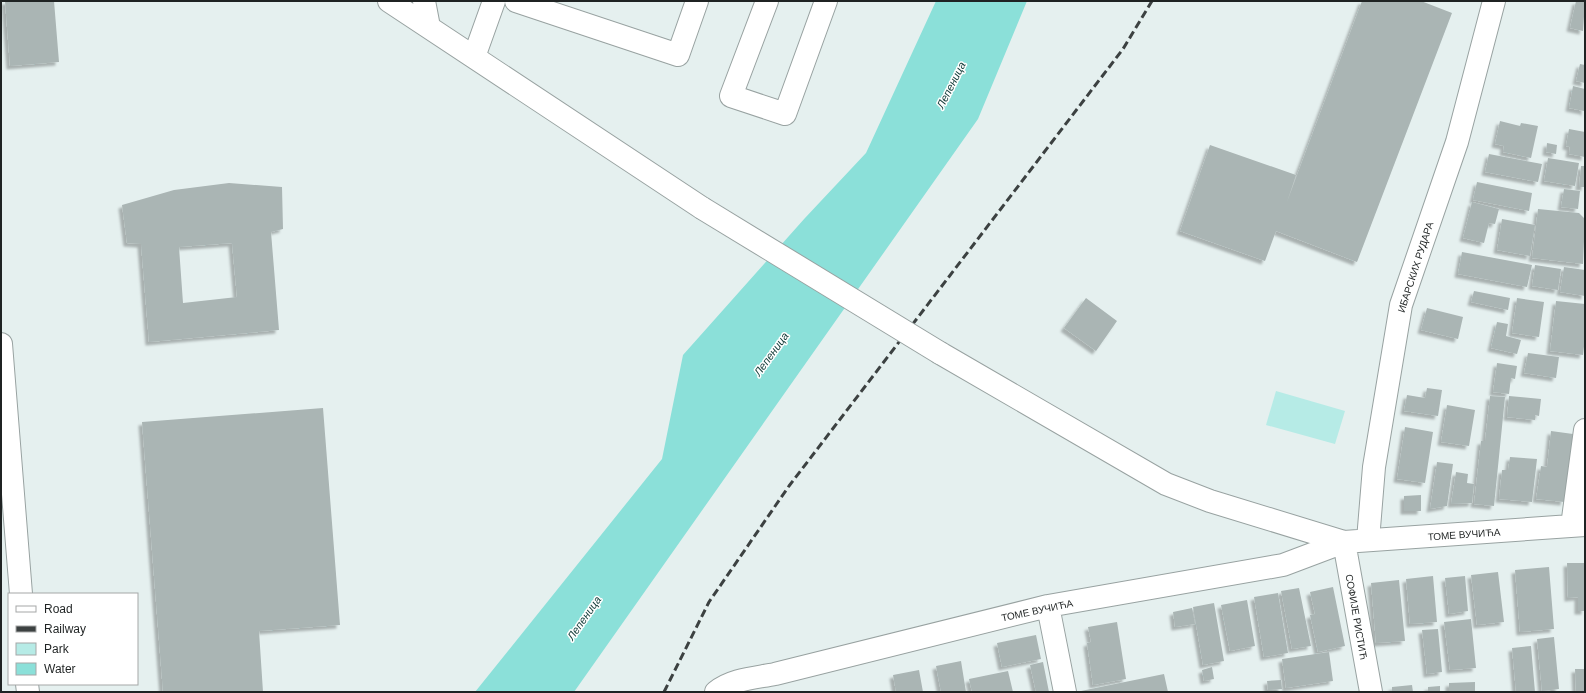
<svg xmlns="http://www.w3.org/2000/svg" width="1586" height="693" font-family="Helvetica,sans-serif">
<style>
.green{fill:#b6ebe6}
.water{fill:#8be0d9}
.building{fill:#aab5b4;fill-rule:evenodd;filter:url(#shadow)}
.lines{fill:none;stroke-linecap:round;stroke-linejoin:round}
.minor-casing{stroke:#98a2a1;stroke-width:24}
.minor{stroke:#fff;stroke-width:22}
.rail{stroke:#3c4141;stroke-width:3;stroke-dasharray:8 4;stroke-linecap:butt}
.minor-bridge-casing{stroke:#98a2a1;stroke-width:24;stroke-linecap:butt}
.minor-bridge{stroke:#fff;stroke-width:22}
.labels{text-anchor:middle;stroke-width:3;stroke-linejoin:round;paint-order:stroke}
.street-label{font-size:10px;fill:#1f2323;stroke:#fff}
.water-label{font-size:11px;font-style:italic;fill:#103936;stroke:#fff}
</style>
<defs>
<filter id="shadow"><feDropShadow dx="-3.5" dy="3.5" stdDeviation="1" flood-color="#0004"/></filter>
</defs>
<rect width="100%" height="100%" fill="#e5f0ef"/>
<path class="green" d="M1276 391 1345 411 1335 444 1266 425Z"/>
<path class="water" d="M936 1H1027L978 119 574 692H475L662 459 683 355 805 218 866 153Z"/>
<path class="building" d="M5 1H54L59 62 10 66Z
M1362 1H1421L1452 13 1357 262 1276 231 1265 261 1180 231 1210 145 1296 175 1287 202Z
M1576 1 1585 2 1583 31 1570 28Z
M1580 64 1585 65V83L1576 81Z
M1573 86 1585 89V114L1584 111 1569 108Z
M1500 121 1520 126 1521 123 1538 126 1531 158 1503 152 1504 146 1495 144Z
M1569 129 1585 132V157L1569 154 1570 147 1566 146Z
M1547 143 1557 145 1556 154 1546 152Z
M1489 154 1542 164 1538 182 1485 172Z
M1548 158 1579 163 1575 186 1544 181Z
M1581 166H1585V187H1579Z
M1477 182 1532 193 1529 211 1473 200Z
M229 183 282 187 283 229 271 232 279 330 149 342 141 244 127 243 122 205 174 190ZM232 243 237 297 183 303 179 247Z
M1564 189 1580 191 1578 209 1561 207Z
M1472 202 1499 209 1495 224 1489 223 1484 243 1463 238Z
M1538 209 1579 213 1585 219 1583 264 1532 258Z
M1502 219 1535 225 1530 256 1497 250Z
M1462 252 1532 265 1527 287 1458 274Z
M1535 265 1561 269 1558 290 1532 286Z
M1564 267 1585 270V296L1560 292Z
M1474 291 1510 298 1508 310 1471 302Z
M1086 298 1117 321 1096 351 1064 328Z
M1517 298 1544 302 1539 337 1512 333Z
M1556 301 1585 304V338L1583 355 1550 351Z
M1427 308 1463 317 1458 339 1421 330Z
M1497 322 1508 324 1506 336 1521 340 1517 354 1491 348Z
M1528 353 1559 357 1556 378 1524 373Z
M1497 363 1517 366 1515 379 1511 378 1509 394 1493 392Z
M1427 388 1442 390 1438 416 1404 411 1407 395 1425 398Z
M1490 396 1505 397 1494 506 1474 504 1481 441H1485Z
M1509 396 1541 399 1539 416 1535 415V420L1507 417Z
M1447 405 1475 410 1469 446 1441 442Z
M323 408 340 625 259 631 263 692H163L142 422Z
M1405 427 1433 432 1425 483 1397 479Z
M1551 431 1573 434 1564 502 1536 499 1541 466 1547 467Z
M1510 457 1537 459 1532 502 1499 499 1502 470H1508Z
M1437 462 1453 464 1447 506 1430 509Z
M1456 472 1468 474 1467 483 1474 484 1472 503 1451 504Z
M1421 495V511H1404V496Z
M1567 563H1585V611H1578V597L1568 598Z
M1549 567 1554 629 1520 632 1515 570Z
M1498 572 1504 622 1477 625 1471 575Z
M1433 576 1437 622 1410 624 1406 579Z
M1465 576 1468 611 1449 614 1445 578Z
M1399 580 1405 641 1376 643 1371 583Z
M1333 587 1345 646 1318 652 1310 615 1315 614 1310 592Z
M1299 588 1311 646 1292 649 1281 591Z
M1278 593 1288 653 1264 657 1254 597Z
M1247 600 1255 646 1230 651 1221 605Z
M1214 603 1224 661 1203 665 1193 607Z
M1192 608 1195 624 1175 627 1173 612Z
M1471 619 1476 668 1450 670 1444 622Z
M1117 622 1126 679 1093 685 1087 643 1091 642 1088 627Z
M1438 629 1442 672 1427 674 1422 630Z
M1036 635 1041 659 1002 667 997 643Z
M1554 637 1559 689 1542 691 1537 639Z
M1531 646 1535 692H1516L1512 648Z
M1329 652 1333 681 1286 688 1282 659Z
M961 661 966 692H941L936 666Z
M1043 662 1049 692H1036L1030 665Z
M1212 667 1214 679 1204 681 1202 670Z
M1575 669H1585V692H1576Z
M919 670 923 692H896L893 675Z
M1008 671 1013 692H972L969 679Z
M1164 674 1168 692H1081V691Z
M1281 680 1282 689 1268 690 1267 681Z
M1475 682V692H1449V683Z
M1412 685 1413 692H1392V687Z
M1440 686V692H1428V687Z"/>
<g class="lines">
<g class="minor-casing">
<path id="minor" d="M389 1 702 208
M424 1 429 27
M516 1 678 55 697 1
M767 1 731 96 785 114 826 1
M474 57 494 1
M1 344 21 594
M940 353 1166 484 1210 501 1344 542 1585 525
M1572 526 1585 430
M1368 540 1374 467 1401 305 1457 142 1494 1
M1048 606 1065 692
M27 684 28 692
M716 692C732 679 755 678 775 674L1048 606 1283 565 1344 542 1371 692"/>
</g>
<use href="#minor" class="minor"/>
<path class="rail" d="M664 692 709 602 789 486 1123 49 1152 1"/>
<g class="minor-bridge-casing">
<path id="minor-bridge" d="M702 208 940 353"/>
</g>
<use href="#minor-bridge" class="minor-bridge"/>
</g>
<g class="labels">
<g class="street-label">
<text transform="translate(1415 267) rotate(-72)" y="4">ИБАРСКИХ РУДАРА</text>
<text transform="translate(1464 534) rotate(-4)" y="4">ТОМЕ ВУЧИЋА</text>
<text transform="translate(1037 610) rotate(-12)" y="4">ТОМЕ ВУЧИЋА</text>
<text transform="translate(1357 617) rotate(80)" y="4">СОФИЈЕ РИСТИЋ</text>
</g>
<g class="water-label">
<text transform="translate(951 85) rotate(-63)" y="4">Лепеница</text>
<text transform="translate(771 354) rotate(-54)" y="4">Лепеница</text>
<text transform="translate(584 618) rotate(-55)" y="4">Лепеница</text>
</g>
</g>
<rect width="1586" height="693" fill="none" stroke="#1f2323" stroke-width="4"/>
<rect x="8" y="593" width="130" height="92" fill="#ffffff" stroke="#a5a7a7"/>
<rect x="16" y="606" width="20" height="6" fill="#ffffff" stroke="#a5a7a7"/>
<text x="44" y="613" font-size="12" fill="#1f2323">Road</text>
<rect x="16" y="626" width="20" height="6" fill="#3c4141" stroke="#a5a7a7"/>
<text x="44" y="633" font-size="12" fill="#1f2323">Railway</text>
<rect x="16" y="643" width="20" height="12" fill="#b6ebe6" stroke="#a5a7a7"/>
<text x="44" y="653" font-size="12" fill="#1f2323">Park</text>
<rect x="16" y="663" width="20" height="12" fill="#8be0d9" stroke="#a5a7a7"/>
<text x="44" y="673" font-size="12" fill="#1f2323">Water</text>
</svg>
